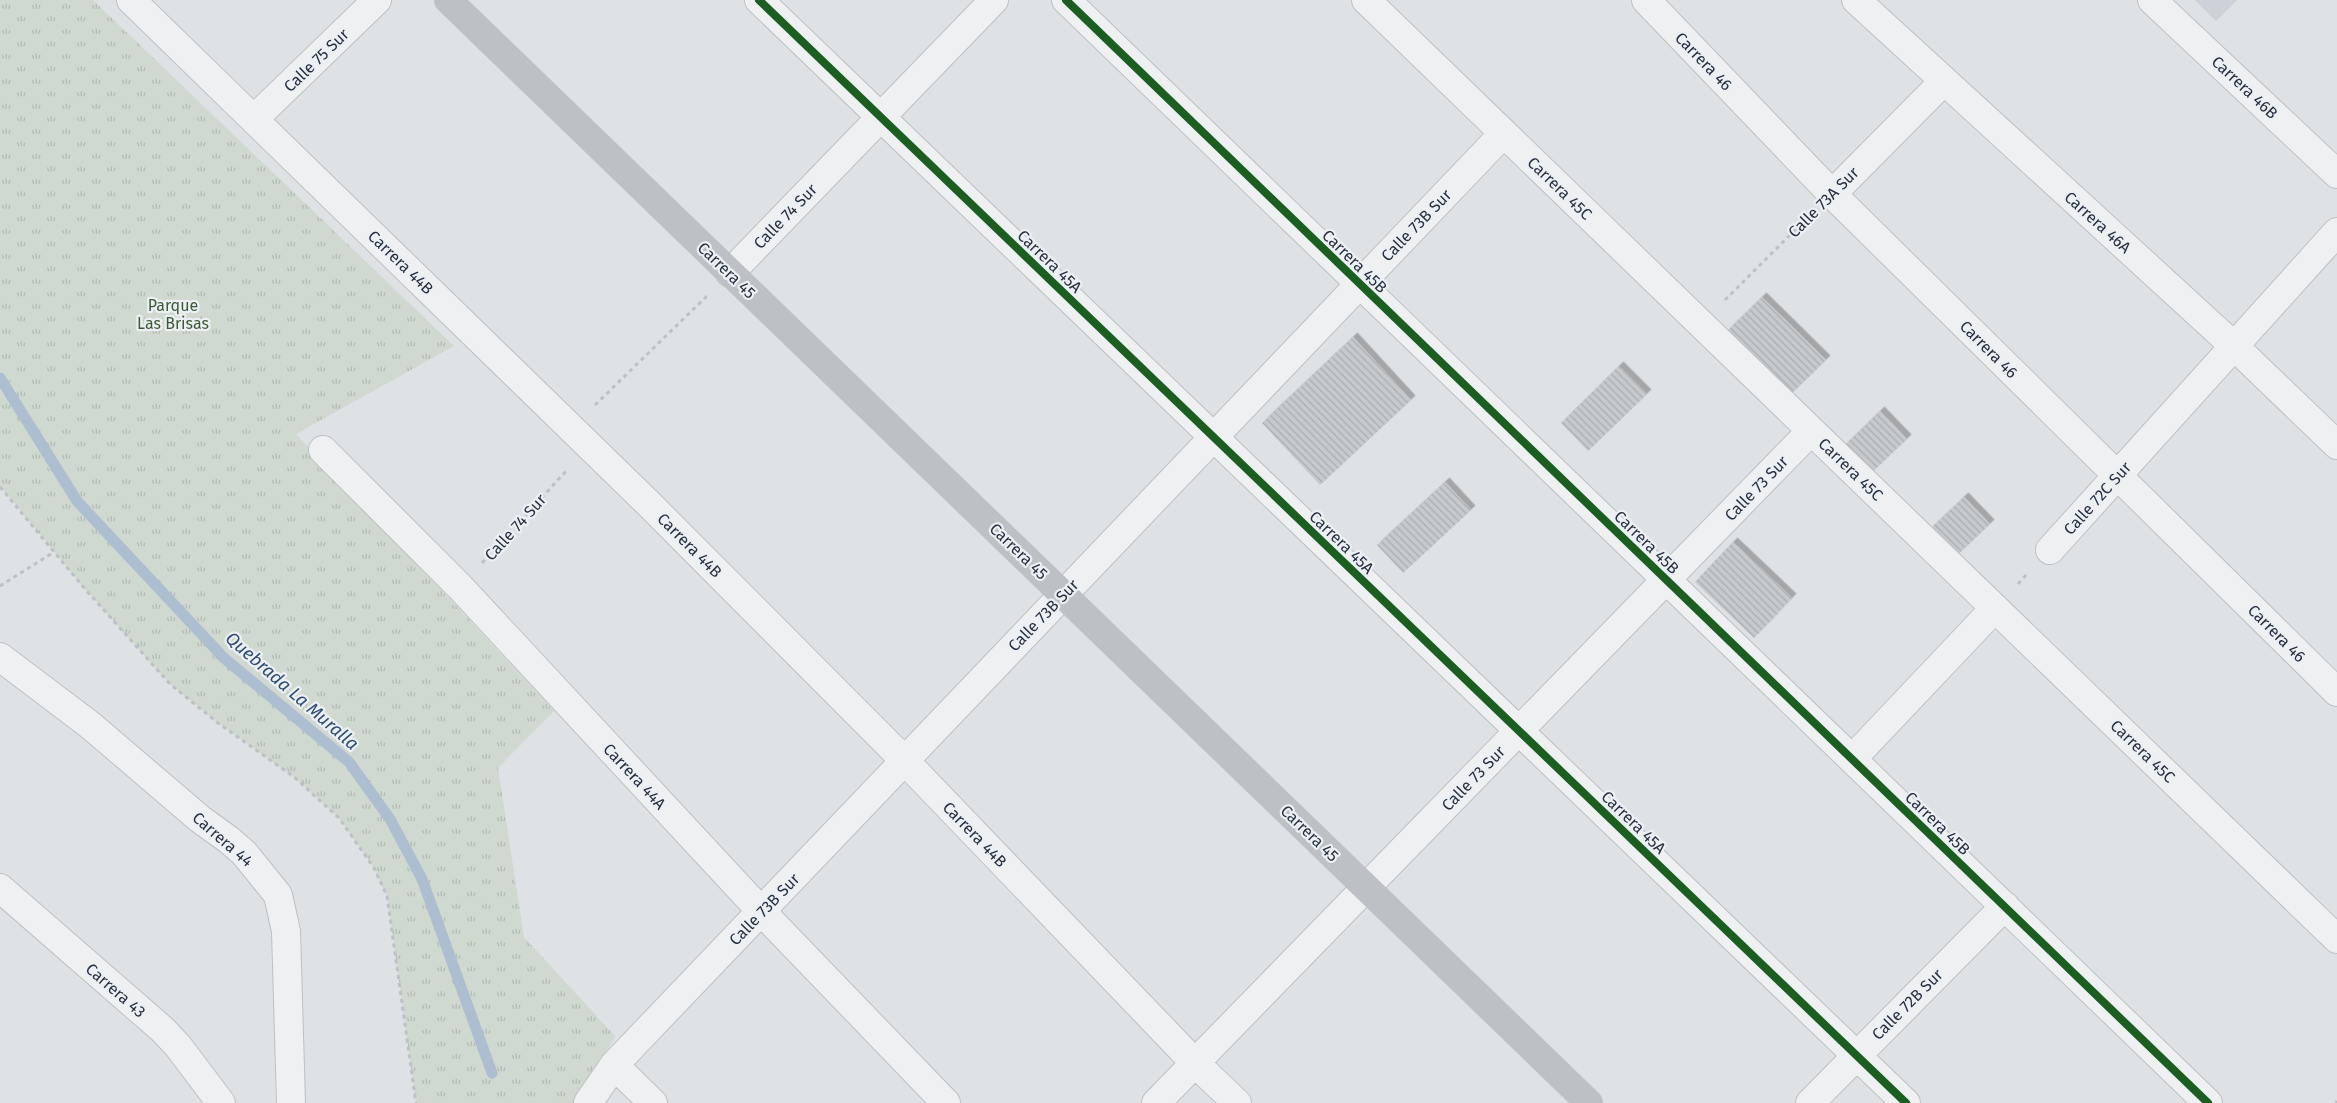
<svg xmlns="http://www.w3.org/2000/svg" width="2337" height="1103" font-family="'Fira Sans',sans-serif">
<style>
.built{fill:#cdd1d8}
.grass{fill:url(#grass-tufts)}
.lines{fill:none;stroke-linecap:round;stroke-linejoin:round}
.stream{stroke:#adbed1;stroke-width:11}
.building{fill:url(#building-back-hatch);filter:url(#shadow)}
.street-casing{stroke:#bdc0c3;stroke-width:30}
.path{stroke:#bec0c5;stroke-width:3;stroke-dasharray:4 4;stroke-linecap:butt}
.street{stroke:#eff0f1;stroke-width:28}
.secondary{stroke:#bdc0c4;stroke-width:28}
.cycleway-casing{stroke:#ecf0f5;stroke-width:11}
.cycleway{stroke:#1b5e20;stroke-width:8}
.labels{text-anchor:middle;stroke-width:4.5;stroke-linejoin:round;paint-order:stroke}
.street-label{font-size:16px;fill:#262f3e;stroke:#ecf0f5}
.park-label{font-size:16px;fill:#3b5a33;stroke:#ecf0f5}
.water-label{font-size:18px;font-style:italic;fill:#304e72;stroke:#ecf0f5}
</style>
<defs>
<pattern id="grass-tufts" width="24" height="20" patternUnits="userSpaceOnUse" patternTransform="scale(1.25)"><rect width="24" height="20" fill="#d0d9d0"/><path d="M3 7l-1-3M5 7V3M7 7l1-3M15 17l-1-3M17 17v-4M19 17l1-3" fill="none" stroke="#b2bbb4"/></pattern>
<pattern id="building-back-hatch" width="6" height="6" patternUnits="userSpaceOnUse" patternTransform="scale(1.25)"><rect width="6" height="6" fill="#c7cacd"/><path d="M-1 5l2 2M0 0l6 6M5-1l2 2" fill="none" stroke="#abaeb1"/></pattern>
<filter id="shadow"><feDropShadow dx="4.5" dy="-4.5" stdDeviation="0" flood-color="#0004"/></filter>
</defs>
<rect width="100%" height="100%" fill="#dfe2e5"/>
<path class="built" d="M2195 0H2237L2216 21Z"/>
<path class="grass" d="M0 0H93L454 346 296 434 554 711 498 768 524 937 615 1036 587 1085 574 1103H416L387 896 374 868 339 818 294 777 218 723 170 684 85 589 0 486Z"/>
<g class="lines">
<path class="stream" d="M0 378 77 501 224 658 349 762 390 819 422 879 492 1073"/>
</g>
<path class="building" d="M1762 297 1826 360 1791 394 1727 331Z
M1353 337 1411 400 1320 485 1262 423Z
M1619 366 1647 394 1588 451 1561 423Z
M1880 411 1907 439 1869 475 1843 447Z
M1445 482 1471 510 1403 573 1377 545Z
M1964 497 1990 524 1952 560 1926 533Z
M1733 542 1792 598 1754 638 1695 582Z"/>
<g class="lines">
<g class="street-casing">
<path id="street" d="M131 0 648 503 905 761 1195 1063 1237 1103
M759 0 1906 1103
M1066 0 2208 1103
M1366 0 2337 939
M1646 0 1832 194 2337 692
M1856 0 2234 346 2337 445
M2152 0 2337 174
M254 119 377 0
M1832 194 1944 81
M730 273 994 0
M323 450 460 587 761 911 946 1103
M2050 550 2337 232
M0 657 90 725 200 819 229 840 244 853 278 895 286 931 291 1103
M1852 759 1995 608
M0 888 163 1030 178 1046 221 1103
M614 1065 653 1103
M588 1103 614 1065 1504 133
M1156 1103 1811 431
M1810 1103 2005 906"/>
</g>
<path class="path" d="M1725 300 1809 216
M595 405 707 296
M0 487 85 589 170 684 218 723 294 777 339 818 374 868 387 896 416 1103
M482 563 567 470
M2018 584 2027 574
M0 586 54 552
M2336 1103 2337 1101"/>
<use href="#street" class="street"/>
<path class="secondary" d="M448 0 1589 1103"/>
<g class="cycleway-casing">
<path id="cycleway" d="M759 0 1906 1103
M1066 0 2208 1103"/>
</g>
<use href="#cycleway" class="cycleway"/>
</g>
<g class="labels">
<g class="street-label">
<text transform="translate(316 60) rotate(-44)" y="6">Calle 75 Sur</text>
<text transform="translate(1704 61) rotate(46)" y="6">Carrera 46</text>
<text transform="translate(2245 87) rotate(43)" y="6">Carrera 46B</text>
<text transform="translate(1560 188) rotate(44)" y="6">Carrera 45C</text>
<text transform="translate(1823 202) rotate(-45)" y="6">Calle 73A Sur</text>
<text transform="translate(785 216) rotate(-46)" y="6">Calle 74 Sur</text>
<text transform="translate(2098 222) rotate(42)" y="6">Carrera 46A</text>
<text transform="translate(1416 225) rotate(-46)" y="6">Calle 73B Sur</text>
<text transform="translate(1050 261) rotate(44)" y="6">Carrera 45A</text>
<text transform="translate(1355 261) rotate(44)" y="6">Carrera 45B</text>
<text transform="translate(401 262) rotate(44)" y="6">Carrera 44B</text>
<text transform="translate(727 270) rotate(44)" y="6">Carrera 45</text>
<text transform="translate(1989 349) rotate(45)" y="6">Carrera 46</text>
<text transform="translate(1851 469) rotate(44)" y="6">Carrera 45C</text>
<text transform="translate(1756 488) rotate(-46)" y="6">Calle 73 Sur</text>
<text transform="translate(2097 498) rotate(-48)" y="6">Calle 72C Sur</text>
<text transform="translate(515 527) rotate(-48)" y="6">Calle 74 Sur</text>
<text transform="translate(1342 542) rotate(44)" y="6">Carrera 45A</text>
<text transform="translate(1647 542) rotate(44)" y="6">Carrera 45B</text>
<text transform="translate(690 545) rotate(45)" y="6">Carrera 44B</text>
<text transform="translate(1019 551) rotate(44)" y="6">Carrera 45</text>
<text transform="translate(1043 615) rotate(-46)" y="6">Calle 73B Sur</text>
<text transform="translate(2277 633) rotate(45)" y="6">Carrera 46</text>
<text transform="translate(2143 751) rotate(44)" y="6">Carrera 45C</text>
<text transform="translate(635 776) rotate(47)" y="6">Carrera 44A</text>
<text transform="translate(1473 778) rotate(-46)" y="6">Calle 73 Sur</text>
<text transform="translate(1634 822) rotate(44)" y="6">Carrera 45A</text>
<text transform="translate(1938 823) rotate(44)" y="6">Carrera 45B</text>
<text transform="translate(1310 833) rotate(44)" y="6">Carrera 45</text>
<text transform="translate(975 834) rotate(46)" y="6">Carrera 44B</text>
<text transform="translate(223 839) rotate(41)" y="6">Carrera 44</text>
<text transform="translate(764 909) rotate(-46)" y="6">Calle 73B Sur</text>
<text transform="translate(116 990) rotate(41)" y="6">Carrera 43</text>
<text transform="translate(1907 1004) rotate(-45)" y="6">Calle 72B Sur</text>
</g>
<g class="park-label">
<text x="173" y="311">Parque<tspan x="173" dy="18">Las Brisas</tspan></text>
</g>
<g class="water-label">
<text transform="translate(292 691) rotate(41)" y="6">Quebrada La Muralla</text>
</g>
</g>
</svg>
